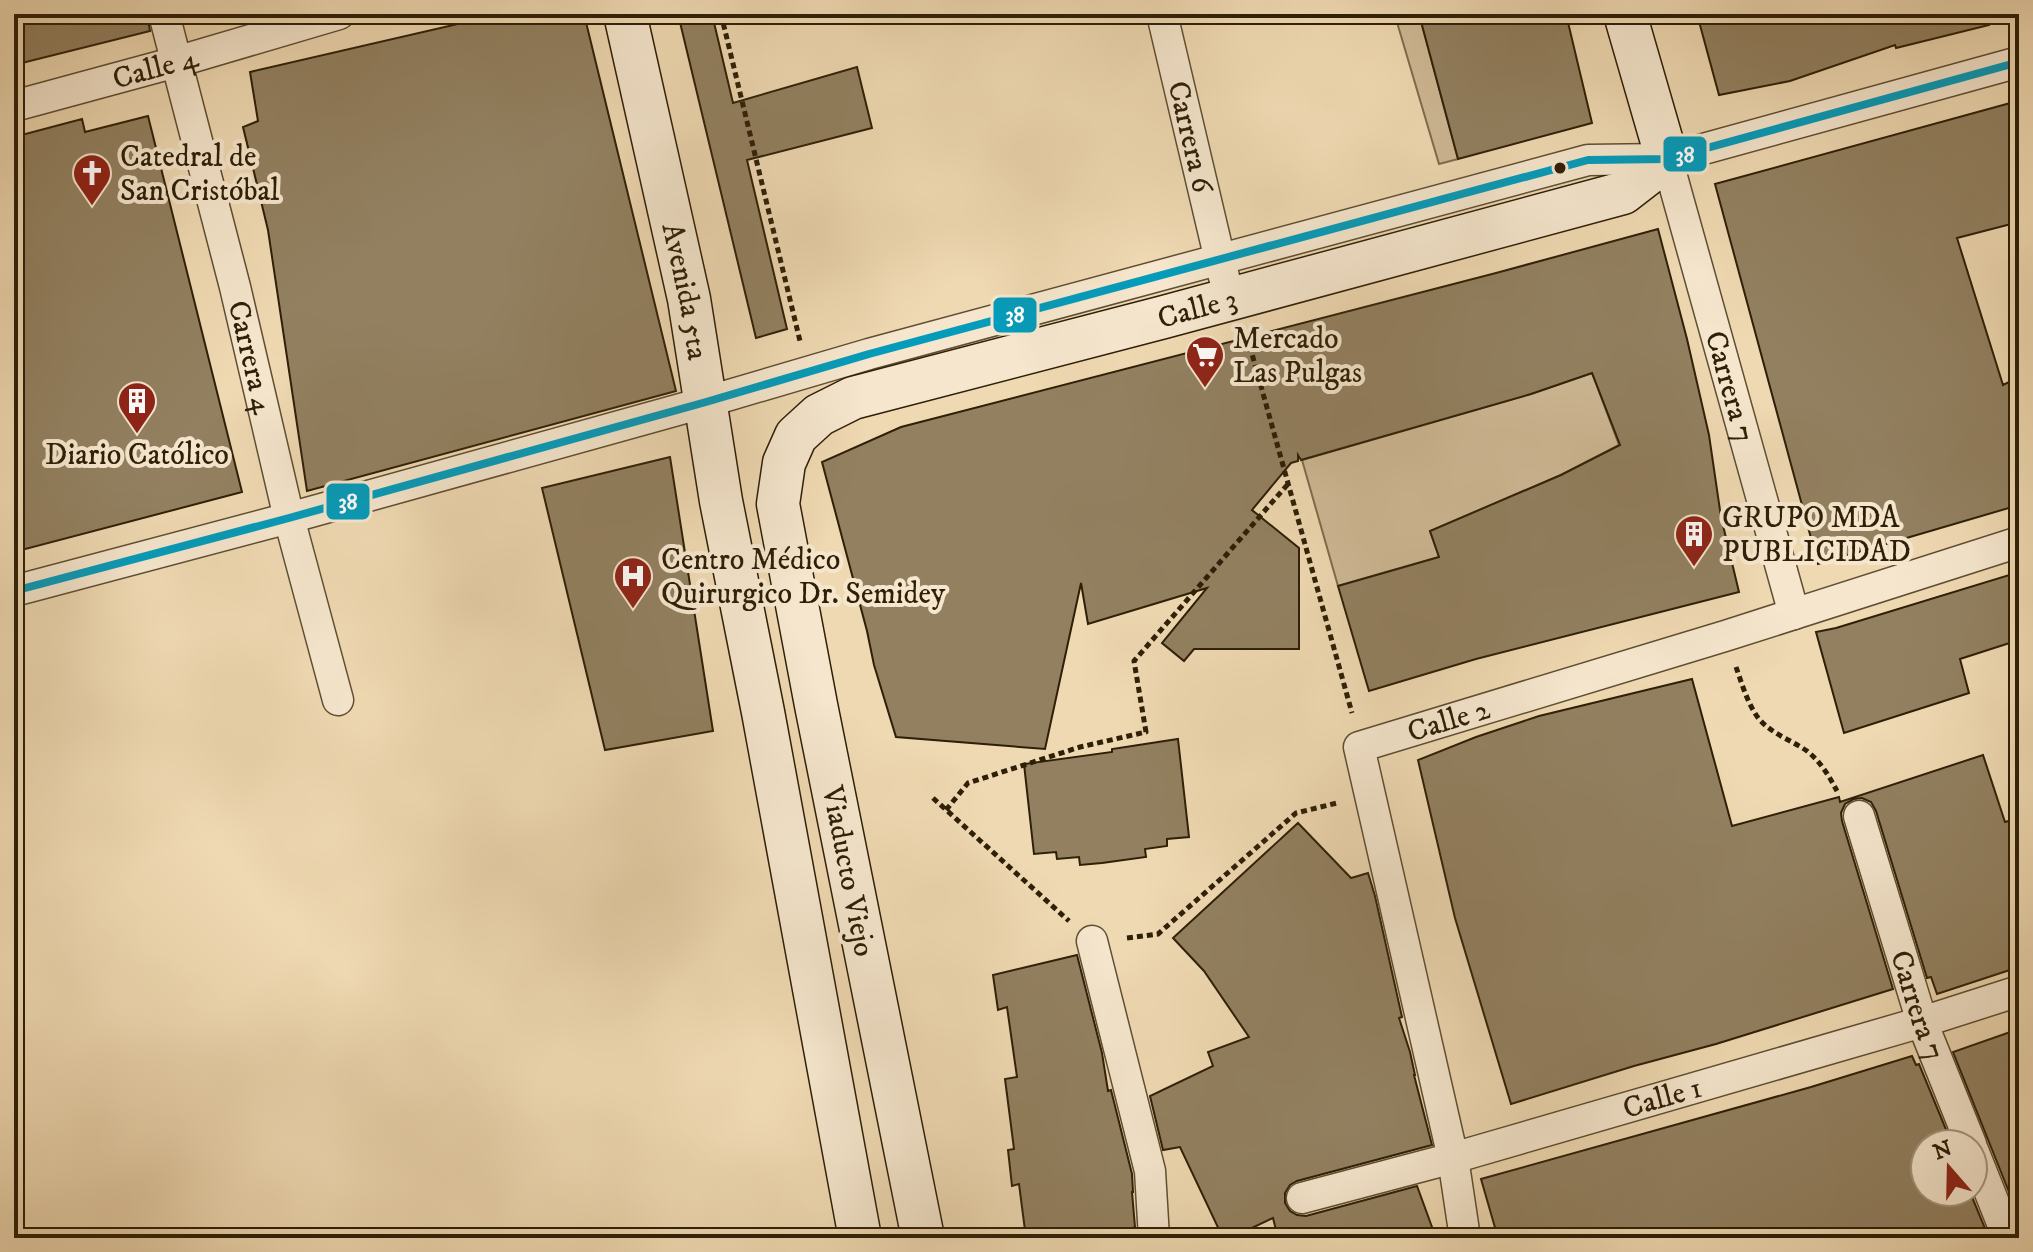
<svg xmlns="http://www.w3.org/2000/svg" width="2033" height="1252" font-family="'IM FELL DW Pica',serif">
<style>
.green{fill:#ceb995;stroke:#7e6c4e;stroke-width:2}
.building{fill:#928060;stroke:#2e1f07;stroke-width:2}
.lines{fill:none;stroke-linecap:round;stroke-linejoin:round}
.lane-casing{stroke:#5e4e32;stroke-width:17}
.street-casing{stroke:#5e4e32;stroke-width:33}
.secondary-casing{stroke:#2e1f07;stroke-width:45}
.path{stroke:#2e1f07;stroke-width:5;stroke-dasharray:6 4;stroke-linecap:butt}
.lane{stroke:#f5e6cd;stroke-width:14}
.street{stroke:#f5e6cd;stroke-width:30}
.secondary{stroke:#f5e6cd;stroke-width:42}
.bus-1-casing{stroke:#f5e6cd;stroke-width:14}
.bus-1{stroke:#059bba;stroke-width:8}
.bus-dot{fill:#2e1f07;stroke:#f5e6cd;stroke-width:3}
.labels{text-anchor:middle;stroke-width:8;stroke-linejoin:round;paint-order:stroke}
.street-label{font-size:30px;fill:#2e1f07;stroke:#f5e6cd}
.poi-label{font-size:30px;fill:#2e1f07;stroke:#f5e6cd;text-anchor:start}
.line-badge{stroke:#f5e6cd;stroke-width:3}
.badge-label{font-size:22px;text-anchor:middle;font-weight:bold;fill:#fff}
</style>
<rect width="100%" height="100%" fill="#efd9b2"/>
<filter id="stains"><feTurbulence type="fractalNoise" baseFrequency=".0025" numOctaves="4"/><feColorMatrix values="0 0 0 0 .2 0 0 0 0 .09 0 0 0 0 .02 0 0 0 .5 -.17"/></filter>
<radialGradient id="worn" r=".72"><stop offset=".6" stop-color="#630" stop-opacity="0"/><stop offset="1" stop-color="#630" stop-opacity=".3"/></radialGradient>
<path class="green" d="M1399 14H1419L1458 159 1439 164 1396 19Z
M1592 373 1619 445 1561 475 1430 531 1439 557 1338 586 1302 460 1531 394Z"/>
<path class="building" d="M14 14H62L64 21 90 14H147L150 31 14 65Z
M501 14H584L676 391 307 491 268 230 243 127 258 121 250 72Z
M678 14H712L733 103 857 67 872 128 747 160 787 329 756 338Z
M1419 14H1566L1592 123 1458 159Z
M1697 14H1987L1989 25 1896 48 1895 45 1790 81 1719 95Z
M2014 102 2019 118V222L1957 238 2003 385 2019 377V505L1818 564 1715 184Z
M148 116 242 492 14 552V137L82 119 85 132Z
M1658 229 1687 339 1709 435 1721 517 1739 592 1476 659 1369 691 1338 586 1439 557 1430 531 1561 475 1620 445 1592 373 1531 394 1301 460 1298 455V461L1291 463 1252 510 1299 548V649H1194L1184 661 1162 643 1207 588 1088 624 1081 583 1045 749 896 737 874 665 867 631 822 462 901 427 1496 273Z
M670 457 713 731 605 750 542 488Z
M2019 572V640L1960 659 1969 693 1844 733 1816 632 1836 628Z
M1692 679 1732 826 1839 797 1840 802 1983 755 2005 822 2019 818V967L1937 994 1931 977 1927 978 1876 811 1871 802 1862 798 1854 799 1845 804 1841 813 1842 821 1893 989 1716 1044 1634 1066 1511 1104 1455 918 1418 760 1476 737 1539 716Z
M1178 739 1189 837 1167 839V846L1145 849 1146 857 1102 863 1080 865 1079 857 1057 859 1056 852 1034 854 1024 764 1112 752V749Z
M1298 823 1351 878 1368 873 1375 896 1402 1017 1399 1018 1410 1052 1415 1075H1414L1432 1145 1297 1181 1290 1185 1285 1193V1203L1290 1211 1297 1215 1306 1216 1417 1186 1436 1238H1278L1273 1218 1231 1238H1223L1180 1147 1163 1150 1150 1096 1213 1066 1208 1052 1249 1037 1204 971 1173 938Z
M1077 955 1102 1053 1108 1091 1111 1090 1132 1174 1133 1192H1132L1135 1227 1130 1229 1131 1238H1026L1019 1184 1012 1186 1008 1150 1014 1149 1005 1079 1017 1077 1007 1007 998 1010 993 975Z
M2019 1029V1217L1953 1052Z
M1912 1056 1916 1065 1919 1064 1952 1144H1925V1192H1970L1989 1238H1498L1481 1179 1811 1087Z"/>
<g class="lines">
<g class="lane-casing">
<path id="lane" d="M257 14 261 36"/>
</g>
<g class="street-casing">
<g id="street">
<path id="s1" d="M164 14 235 287 289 518 338 700"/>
<path id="s2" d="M1162 14 1224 277"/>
<path id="s3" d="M14 106 176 62 339 14"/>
<path id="s4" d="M1667 159 1794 614"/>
<path d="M14 591 289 518 706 402 869 354 1588 160 1667 159 2019 62"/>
<path id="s5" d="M1859 816 1922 1022 1971 1144"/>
<path d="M1092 941 1150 1171 1154 1238"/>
<path d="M1973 1150 2008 1238"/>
<path id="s6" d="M1302 1198 1453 1158 1922 1022 2019 991"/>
<path id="s7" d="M1465 1238 1453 1158 1359 747 1725 636 2019 542"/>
</g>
</g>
<g class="secondary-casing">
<g id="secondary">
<path id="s8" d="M625 14 689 299 721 501 763 712 860 1238"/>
<path id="s9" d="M923 1238 816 705 778 504 784 463 796 436 819 415 853 398 1164 317 1623 193 1667 159 1625 14"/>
</g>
</g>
<path class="path" d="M721 14 800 341
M1247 336 1352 713
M1736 667C1742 684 1748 705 1759 719 1772 734 1791 740 1807 751 1821 762 1829 776 1837 791
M933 798 1069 921
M946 810 968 783 1080 747 1146 732 1134 661 1288 484
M1127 938 1158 934 1296 813 1337 803"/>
<use href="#lane" class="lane"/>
<use href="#street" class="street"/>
<use href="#secondary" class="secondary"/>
<g class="bus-1-casing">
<path id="bus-1" d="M14 591 289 518 706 402 869 354 1588 160 1667 159 2019 62"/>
</g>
<use href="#bus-1" class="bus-1"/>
</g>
<defs>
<g id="church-pin" transform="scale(2)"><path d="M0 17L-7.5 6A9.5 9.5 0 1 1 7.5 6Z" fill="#8f2418" stroke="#f5e6cd"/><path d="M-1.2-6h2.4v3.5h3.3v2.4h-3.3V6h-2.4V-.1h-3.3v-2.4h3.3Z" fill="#fff"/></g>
<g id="supermarket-pin" transform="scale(2)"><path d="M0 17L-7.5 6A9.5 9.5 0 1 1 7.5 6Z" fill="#8f2418" stroke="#f5e6cd"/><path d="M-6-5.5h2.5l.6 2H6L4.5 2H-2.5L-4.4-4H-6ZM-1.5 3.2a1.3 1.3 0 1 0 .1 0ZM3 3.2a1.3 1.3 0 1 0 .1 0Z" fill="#fff"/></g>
<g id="building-pin" transform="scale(2)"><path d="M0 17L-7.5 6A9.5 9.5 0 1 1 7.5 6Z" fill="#8f2418" stroke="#f5e6cd"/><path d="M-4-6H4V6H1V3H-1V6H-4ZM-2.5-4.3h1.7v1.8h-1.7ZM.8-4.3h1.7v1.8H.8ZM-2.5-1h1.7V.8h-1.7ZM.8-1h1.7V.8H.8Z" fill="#fff"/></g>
<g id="hospital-pin" transform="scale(2)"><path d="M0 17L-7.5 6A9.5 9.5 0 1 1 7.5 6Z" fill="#8f2418" stroke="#f5e6cd"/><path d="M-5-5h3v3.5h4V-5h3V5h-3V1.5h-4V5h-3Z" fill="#fff"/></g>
</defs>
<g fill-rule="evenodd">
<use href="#church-pin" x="92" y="173"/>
<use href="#supermarket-pin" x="1205" y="355"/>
<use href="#building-pin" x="137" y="401"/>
<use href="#building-pin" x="1694" y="534"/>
<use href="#hospital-pin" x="633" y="576"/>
</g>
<circle class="bus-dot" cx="1560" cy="168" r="7"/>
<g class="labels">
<g class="street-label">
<text dy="10" stroke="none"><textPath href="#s3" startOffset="146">Calle 4</textPath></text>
<text dy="10" stroke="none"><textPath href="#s2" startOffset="126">Carrera 6</textPath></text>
<text dy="10" stroke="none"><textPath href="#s8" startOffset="284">Avenida 5ta</textPath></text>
<text dy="10" stroke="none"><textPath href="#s9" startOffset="1244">Calle 3</textPath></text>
<text dy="10" stroke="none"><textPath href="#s1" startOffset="354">Carrera 4</textPath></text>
<text dy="10" stroke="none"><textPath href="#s4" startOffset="236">Carrera 7</textPath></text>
<text dy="10" stroke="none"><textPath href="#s7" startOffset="596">Calle 2</textPath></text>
<text transform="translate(849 871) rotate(79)" y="10">Viaducto Viejo</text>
<text dy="10" stroke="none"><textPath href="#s5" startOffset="198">Carrera 7</textPath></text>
<text dy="10" stroke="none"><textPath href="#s6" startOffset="374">Calle 1</textPath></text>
</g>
<g class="poi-label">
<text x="120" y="166">Catedral de<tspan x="120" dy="34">San Cristóbal</tspan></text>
<text x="1233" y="348">Mercado<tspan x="1233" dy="34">Las Pulgas</tspan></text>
<text x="137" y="464" text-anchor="middle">Diario Católico</text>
<text x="1722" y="527">GRUPO MDA<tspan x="1722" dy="34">PUBLICIDAD</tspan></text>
<text x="661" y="569">Centro Médico<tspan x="661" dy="34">Quirurgico Dr. Semidey</tspan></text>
</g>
</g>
<g class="line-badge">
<rect x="1662" y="135" width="46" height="38" rx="8" fill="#059bba"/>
<rect x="992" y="296" width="46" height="38" rx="8" fill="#059bba"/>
<rect x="325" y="482" width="46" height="39" rx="8" fill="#059bba"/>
</g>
<g class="badge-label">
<text x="1685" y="162">38</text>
<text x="1015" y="322">38</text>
<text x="348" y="509">38</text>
</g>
<rect width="2033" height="1252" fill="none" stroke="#efd9b2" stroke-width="48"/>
<rect x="16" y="16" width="2001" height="1220" fill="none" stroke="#2e1f07" stroke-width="4"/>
<rect x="24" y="24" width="1985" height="1204" fill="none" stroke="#2e1f07" stroke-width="2"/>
<g transform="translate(1949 1168) rotate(340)"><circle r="38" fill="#f5e6cd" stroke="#a5967e" stroke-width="2"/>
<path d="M0-6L14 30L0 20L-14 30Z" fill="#8f2418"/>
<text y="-12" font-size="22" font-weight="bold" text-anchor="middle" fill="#2e1f07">N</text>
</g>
<rect width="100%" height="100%" filter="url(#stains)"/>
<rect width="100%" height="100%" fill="url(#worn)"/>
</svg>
